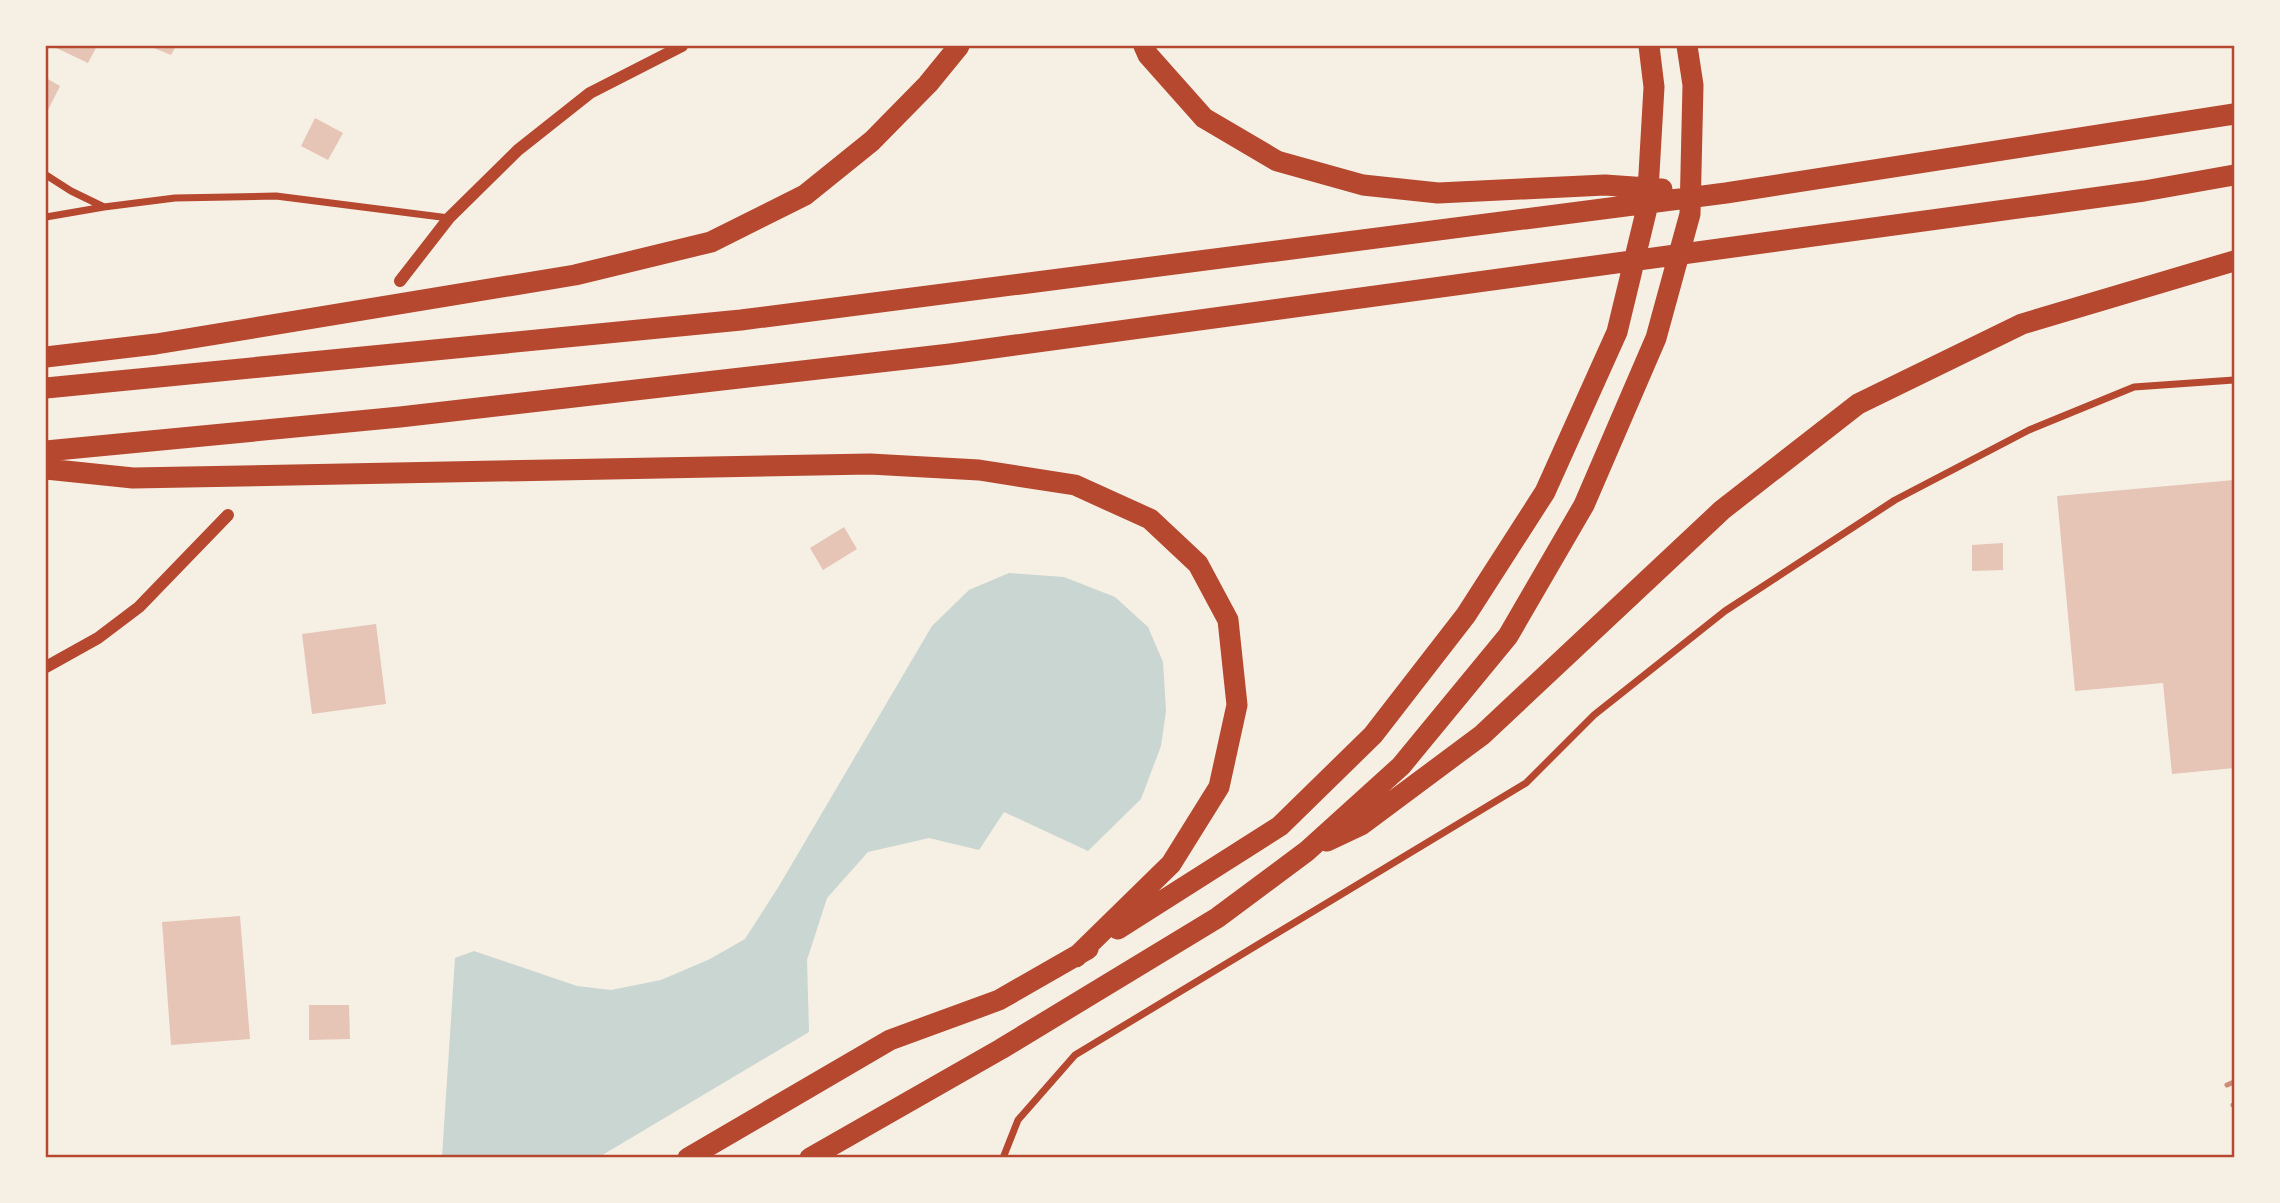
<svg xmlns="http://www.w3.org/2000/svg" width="2280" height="1203" font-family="'Nunito Sans',sans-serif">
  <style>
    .water { fill: #c9d6d2 }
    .building { fill: #e6c5b7 }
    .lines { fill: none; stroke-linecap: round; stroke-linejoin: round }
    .minor { stroke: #b5482f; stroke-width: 7 }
    .tertiary { stroke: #b5482f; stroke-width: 12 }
    .motorway { stroke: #b5482f; stroke-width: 21 }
    .rail { stroke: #cf8b77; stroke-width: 5 }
    .neatline { fill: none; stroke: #b5482f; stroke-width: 2.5 }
  </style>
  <rect width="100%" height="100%" fill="#f6efe4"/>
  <path class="water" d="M1009 573 1064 577 1115 597 1148 627 1163 662 1166 711 1161 746 1141 799 1088 851 1004 812 979 850 929 838 868 852 827 898 807 960 809 1032 599 1157H442L455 958 474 951 577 986 611 990 661 980 710 959 745 939 779 886 932 626 969 590Z"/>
  <path class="building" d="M52 46H97L88 63Z
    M149 46H176L171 55Z
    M46 78 60 86 46 114Z
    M315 118 343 133 328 160 301 146Z
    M2234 480V768L2172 774 2163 683 2075 691 2057 496Z
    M844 527 857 549 823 570 810 548Z
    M2003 543V570L1972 571V545Z
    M376 624 386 704 312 714 302 634Z
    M240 916 250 1039 171 1045 162 922Z
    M309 1005H349L350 1039 309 1040Z"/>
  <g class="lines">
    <path class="minor" d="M46 175 71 191 104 207 175 198 276 196 449 218
      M46 217 104 207
      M1003 1158 1018 1120 1075 1055 1526 783 1594 715 1725 611 1895 500 2029 430 2134 387 2234 380"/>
    <path class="tertiary" d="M400 281 449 218 518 150 590 93 682 46
      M46 667 98 638 139 607 228 515"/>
    <path class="motorway" d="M1144 46 1148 55 1204 118 1277 161 1363 185 1438 193 1605 185 1662 189
      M46 357 156 344 575 275 711 242 805 195 872 141 928 84 959 46
      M46 388 741 320 1726 193 2234 114
      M46 451 400 417 950 354 2144 191 2234 175
      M46 469 133 478 870 464 979 470 1075 485 1150 519 1198 564 1228 620 1237 705 1219 787 1171 864 1076 957
      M1327 841 1361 825 1482 735 1722 510 1858 404 2022 324 2234 261
      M1118 929 1280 826 1373 735 1466 615 1545 492 1617 332 1647 208 1654 87 1649 46
      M688 1158 890 1040 999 1000 1088 949
      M810 1158 1001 1049 1217 918 1307 851 1401 766 1508 636 1584 505 1656 338 1690 214 1693 85 1687 46"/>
    <path class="rail" d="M2227 1085 2234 1082
      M2233 1105H2234"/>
  </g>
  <rect width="2280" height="1203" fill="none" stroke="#f6efe4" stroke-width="94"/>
  <rect x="47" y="47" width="2186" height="1109" class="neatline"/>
</svg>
